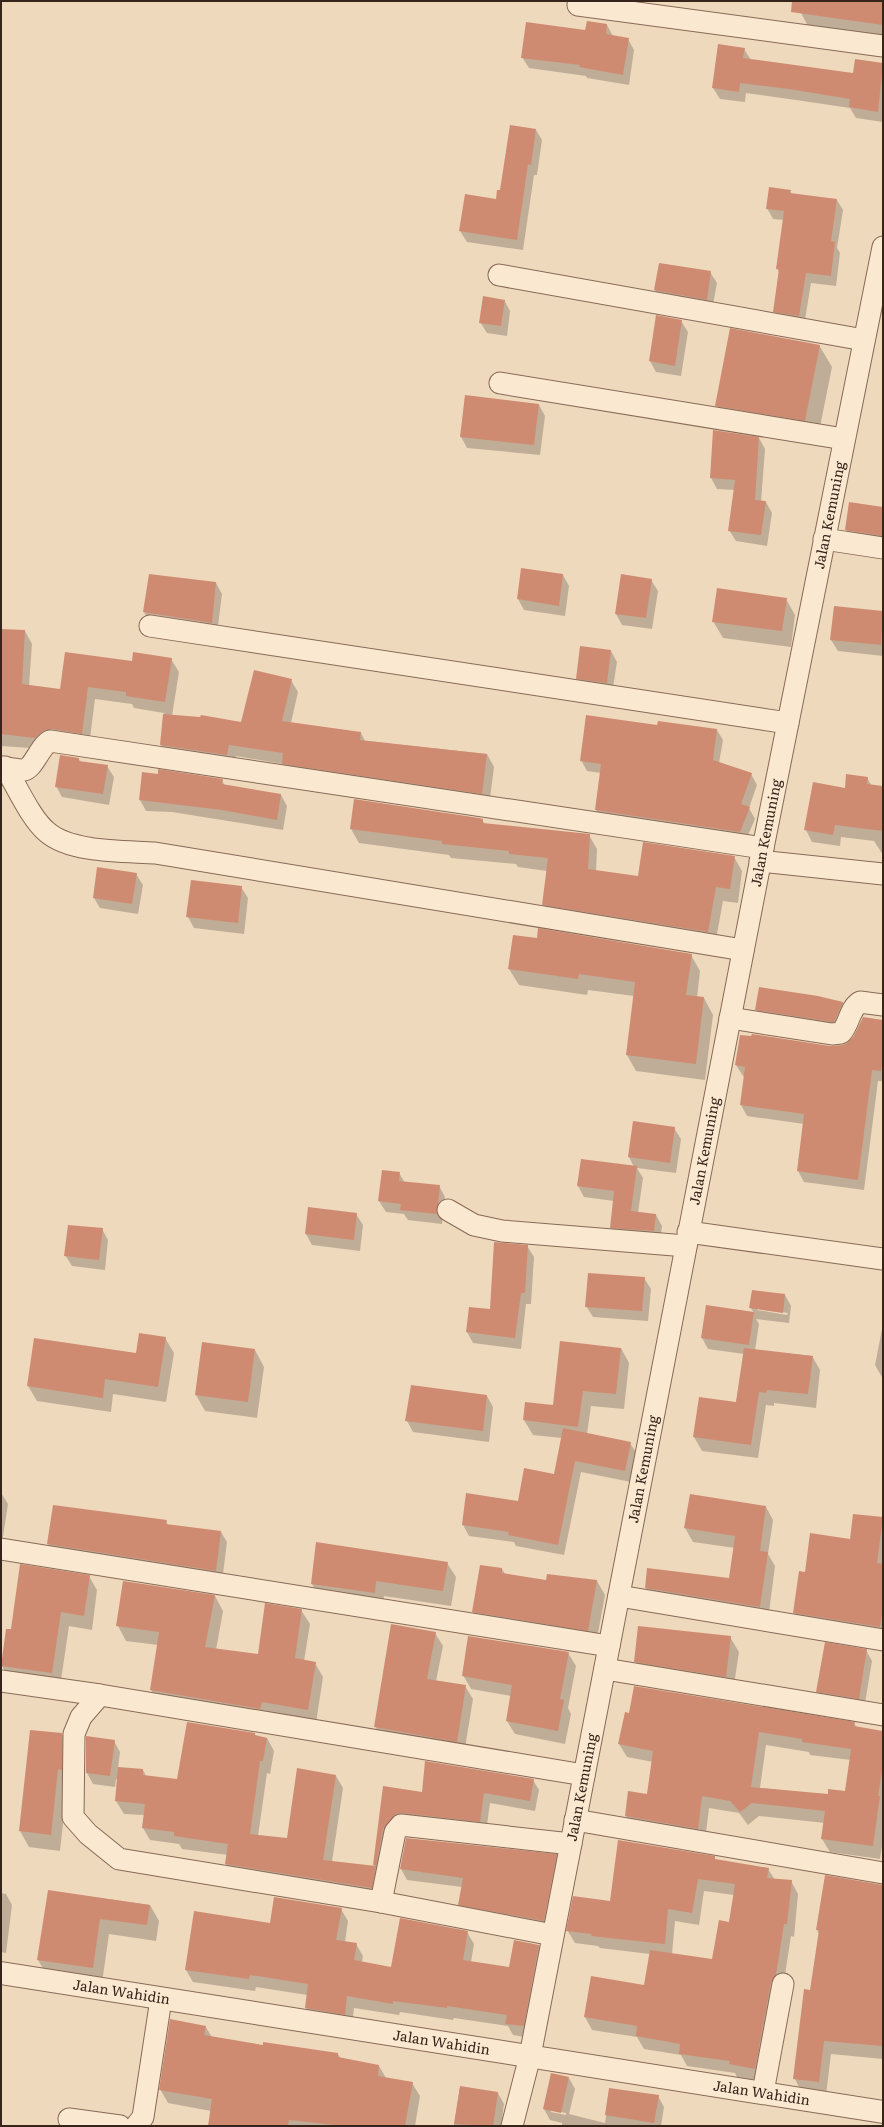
<svg xmlns="http://www.w3.org/2000/svg" width="884" height="2127" font-family="Literata,serif">
  <style>
    .shadow { fill: #0003; fill-rule: evenodd }
    .building { fill: #cf8b71; fill-rule: evenodd }
    .lines { fill: none; stroke-linecap: round; stroke-linejoin: round }
    .minor-casing { stroke: #886956; stroke-width: 23 }
    .tertiary-casing { stroke: #886956; stroke-width: 24 }
    .minor { stroke: #fae8d0; stroke-width: 21 }
    .tertiary { stroke: #fae8d0; stroke-width: 22 }
    .labels { text-anchor: middle; stroke-width: 3; stroke-linejoin: round; paint-order: stroke }
    .street-label { font-size: 14px; fill: #36241b; stroke: #f6e5cd }
  </style>
  <rect width="100%" height="100%" fill="#efd9bd"/>
  <path class="shadow" d="M802 1H883V37L808 26 801 13Z
    M607 25 613 36 628 39 634 50 629 85 587 78 586 76 529 68 522 57 586 31Z
    M744 49 751 60 854 74 856 60 883 64V122L856 118 850 108 796 100 746 93 745 102 720 99 713 88Z
    M536 130 542 140 537 175H534L523 250 467 242 460 231 496 200Z
    M790 191 792 194 837 200 843 210 837 248 840 253 836 286 811 283 804 326 780 322 774 311 779 272 777 269 784 220 773 219 767 208Z
    M660 265 710 272 717 283 712 310 662 301 655 290Z
    M504 300 510 311 507 336 487 333 480 322Z
    M681 321 688 332 681 376 656 372 650 361Z
    M819 345 832 367 817 442 729 427 716 406Z
    M465 396 539 405 545 416 540 455 467 448 461 437Z
    M759 438 765 449 761 502H766L772 513 767 546 736 541 729 530 735 490 717 489 711 478Z
    M883 508V545L853 541 846 530Z
    M522 569 563 575 569 586 565 616 524 610 518 599Z
    M651 580 658 591 652 629 622 625 616 614Z
    M216 583 222 594 217 634 150 623 144 612Z
    M786 599 795 615 791 647 723 638 713 621Z
    M835 607 883 612V656L838 651 831 640Z
    M1 630 25 631 32 644 29 686 61 690 132 662 171 659 179 672 172 716 242 723 291 680 298 692 291 723 361 733 365 741 487 754 494 767 489 806 290 776 283 764 236 756 234 767 169 757 161 745 164 713 134 708 132 704 95 699 89 746 31 750 30 748 1 746Z
    M611 651 617 662 612 694 583 689 577 678Z
    M658 726 717 730 723 740 719 763 751 774 757 785 749 808 755 819 745 842 602 821 596 810 601 773 587 771 581 760Z
    M78 758 81 762 107 766 114 777 109 805 62 797 56 786Z
    M867 778 872 786 883 787V855L874 841 841 837 840 846 812 842 806 830 846 789Z
    M222 780 225 786 281 795 287 806 283 830 172 812 146 811 140 800Z
    M482 820 485 824 589 835 597 849 596 871 639 877 734 857 742 871 738 903 723 901 715 945 551 918 543 904 547 871 518 867 516 864 451 858 449 855 359 843 351 829Z
    M136 874 143 885 138 914 100 908 94 898Z
    M241 887 248 898 244 934 194 928 188 917Z
    M691 955 700 971 697 998H704L713 1015 705 1080 636 1071 627 1055 634 996 588 990 587 995 519 985 509 969Z
    M760 988 843 1003 848 1013 840 1031 762 1019 756 1010Z
    M863 1018 883 1021V1081H878L864 1190 804 1182 798 1171 804 1124 747 1116 741 1105 745 1077 743 1076 736 1065 843 1046 851 1041Z
    M674 1128 681 1139 676 1173 637 1168 643 1178 638 1213 656 1215 662 1226 660 1242 617 1238 611 1228 614 1201 584 1197 578 1186 634 1167 629 1157Z
    M399 1173 405 1183 439 1186 445 1197 442 1224 408 1220 404 1214 386 1212 379 1201Z
    M356 1214 363 1225 360 1251 312 1245 306 1234Z
    M102 1229 108 1240 105 1270 72 1266 65 1255Z
    M527 1246 534 1257 531 1304H526L521 1349 473 1343 467 1332 491 1311Z
    M644 1278 651 1289 648 1321 593 1317 586 1306Z
    M785 1295 791 1306 789 1323 756 1319 759 1324 755 1350 812 1356 820 1370 816 1408 774 1403V1406L766 1405 758 1458 702 1451 694 1437 736 1403 744 1354 708 1349 702 1338 754 1313 751 1308ZM757 1308 788 1313 787 1315 757 1310Z
    M883 1324V1379L875 1365Z
    M165 1338 174 1353 166 1402 113 1394 111 1412 37 1401 28 1386 35 1339 137 1354Z
    M621 1348 629 1363 624 1409 591 1406 587 1434 630 1443 637 1454 631 1482 581 1472 564 1555 516 1546 514 1542 469 1536 463 1525 519 1502 555 1475 562 1438 533 1435 524 1420 554 1407Z
    M255 1350 264 1367 257 1418 205 1411 196 1395Z
    M487 1396 493 1407 489 1442 413 1432 407 1421Z
    M1 1493 8 1504 1 1550Z
    M766 1507 773 1520 768 1554 775 1566 768 1620 654 1601 646 1588 730 1579 735 1548 693 1542 685 1528Z
    M883 1518V1639L801 1626 794 1613 806 1573Z
    M166 1521 168 1525 221 1532 227 1542 222 1582 55 1555 48 1544Z
    M447 1563 456 1577 451 1606 384 1596 383 1607 320 1598 312 1584Z
    M502 1569 505 1574 547 1581H597L605 1595 596 1644 481 1626 473 1612Z
    M89 1576 97 1590 92 1630 69 1626 60 1687 10 1680 2 1666 11 1630Z
    M123 1582 215 1596 223 1611 216 1650 259 1655 301 1610 310 1624 304 1661 315 1663 323 1677 316 1723 160 1705 151 1690 158 1645 126 1641 118 1626Z
    M435 1633 443 1646 436 1681 465 1686 473 1699 464 1754 382 1739 375 1726Z
    M730 1637 739 1652 733 1691 644 1676 635 1661Z
    M866 1650 872 1661 864 1709 824 1703 817 1692Z
    M568 1653 576 1666 568 1708 571 1714 565 1744 515 1734 507 1721 511 1696 471 1689 463 1675Z
    M854 1723 857 1728 883 1732V1840L880 1859 830 1852 822 1839 825 1823 759 1816 748 1825 739 1813 709 1808 705 1841 634 1829 626 1816 629 1792 647 1795 653 1762 627 1757 619 1744ZM766 1745 809 1752 810 1755 851 1760 846 1792 828 1795 760 1788Z
    M31 1731 62 1734 71 1750 60 1851 29 1847 20 1831Z
    M255 1734 256 1737 267 1738 274 1751 270 1774 267 1773 258 1836 287 1839 336 1776 343 1788 332 1862 375 1867 384 1788 423 1793 533 1780 539 1790 535 1811 490 1803 486 1832 409 1823 379 1901 234 1877 226 1864 228 1855 182 1849 179 1844 150 1840 143 1828 144 1815 124 1814 116 1801 118 1780 116 1779 115 1787 93 1784 87 1773 114 1741 120 1752 118 1768 143 1770 146 1776 177 1780Z
    M556 1855 562 1866 550 1932 466 1915 459 1904 462 1887 407 1880 401 1869Z
    M714 1857 716 1861 768 1869 775 1880 791 1881 798 1894 794 1937 791 1936 783 1988 762 2081 737 2077 735 2073 687 2066 681 2055 644 2049 637 2037 592 2030 585 2017 645 1986 650 1954 600 1948 598 1946 575 1943 567 1930 611 1902ZM704 1891 734 1895 729 1923 713 1960 672 1954 675 1921 699 1925Z
    M883 1885V2059L831 2054 826 2095 802 2093 795 2079 811 1991 819 1934 817 1930Z
    M49 1891 150 1905 159 1921 156 1941 109 1934 102 1983 47 1975 38 1960Z
    M1 1893 6 1894 12 1905 6 1953 1 1952Z
    M341 1909 348 1921 345 1942 356 1944 363 1956 362 1962 392 1968 467 1932 474 1944 471 1962 510 1968 539 1945 546 1958 530 2038 513 2035 508 2026 454 2018 453 2020 400 2012 399 2015 354 2008 352 2026 313 2020 306 2008 307 1995 256 1987 255 1991 193 1982 186 1970 270 1924Z
    M205 2026 212 2037 264 2046 338 2054 341 2059 379 2066 386 2078 412 2083 420 2096 415 2126H209L211 2111 168 2103 160 2089Z
    M569 2078 575 2089 569 2114 605 2123 610 2089 658 2096 664 2107 661 2126H562V2123L550 2120 544 2109ZM551 2110 566 2113V2115L551 2112Z
    M460 2087 498 2093 504 2104 501 2126H454Z"/>
  <path class="building" d="M792 1H883V25L791 12Z
    M587 21 607 24 606 34 629 38 623 75 579 67 580 65 521 58 526 22 585 30Z
    M718 44 745 48 743 58 853 73 855 59 883 63 878 112 849 107 850 99 789 89 740 83 739 92 712 88Z
    M510 125 536 129 531 165 528 164 517 240 459 231 465 194 496 199 497 190H500Z
    M769 187 791 190 790 193 837 199 831 241 835 242 831 276 806 273 799 316 773 312 779 269H776L784 211 766 209Z
    M659 263 711 271 707 300 654 290Z
    M483 296 505 300 501 326 479 323Z
    M656 315 682 320 675 366 649 361Z
    M730 328 820 345 805 421 715 406Z
    M465 395 539 404 534 445 460 437Z
    M713 430 759 437 755 500 766 501 761 535 728 531 735 480 710 478Z
    M849 502 883 507V536L845 530Z
    M521 568 563 574 559 606 517 599Z
    M149 574 216 582 212 623 143 612Z
    M621 574 652 579 646 618 615 614Z
    M717 588 787 598 782 631 712 622Z
    M834 606 883 611 881 645 830 640Z
    M1 629 25 630 22 684 60 689 65 652 132 661 133 652 172 658 165 702 126 696V692L88 687 82 734 52 729 43 731 35 738 1 734Z
    M580 646 611 650 607 683 576 679Z
    M254 670 292 679 282 721 361 732 360 740 487 754 482 794 282 764 283 753 229 745 227 755 160 745 163 714 200 717 201 715 241 722Z
    M586 715 657 725 658 721 717 729 713 760 752 773 741 804 750 807 740 832 595 810 601 764 580 761Z
    M60 755 79 758V761L108 765 103 794 55 787Z
    M158 769 223 779 222 784 281 794 277 820 222 810 139 800 142 772 158 774Z
    M846 774 868 777 867 784 883 786V831L835 825 833 835 804 830 813 782 845 788Z
    M354 799 479 818 483 819V823L590 834 588 869 638 876 643 842 735 856 730 889 716 887 708 932 542 905 548 858 509 854V851L442 844V841L350 829Z
    M97 867 137 873 132 904 93 898Z
    M191 880 242 886 238 923 186 917Z
    M538 928 692 954 686 995 704 997 696 1064 626 1055 635 982 579 974 578 979 508 969 513 935 537 938Z
    M759 987 818 996 843 1002 834 1022H832L755 1010Z
    M863 1017 883 1020V1060L881 1071 872 1070 858 1180 797 1171 804 1114 740 1105 745 1067 735 1065 740 1035 751 1036 752 1034 830 1046 842 1045 847 1043 854 1036Z
    M633 1121 675 1127 670 1163 628 1157Z
    M581 1159 637 1166 631 1211 656 1214 654 1231 610 1228 614 1191 577 1186Z
    M382 1170 400 1172 399 1181 440 1185 437 1214 400 1210 401 1204 378 1201Z
    M308 1207 357 1213 354 1240 305 1234Z
    M68 1225 103 1228 99 1260 64 1256Z
    M494 1242 528 1245 525 1293H521L515 1338 466 1332 469 1307 490 1309Z
    M588 1273 645 1277 642 1311 585 1307Z
    M752 1290 785 1294 783 1313 749 1308Z
    M706 1305 754 1312 749 1345 701 1338Z
    M139 1333 166 1337 158 1387 105 1379 103 1398 27 1386 34 1338 136 1353Z
    M560 1341 621 1348 616 1394 583 1391 578 1427 523 1420 525 1402 553 1405Z
    M202 1342 255 1349 248 1402 195 1395Z
    M744 1348 813 1356 808 1394 767 1390 766 1393 759 1392 751 1445 693 1437 699 1397 736 1402Z
    M411 1385 487 1395 483 1431 405 1421Z
    M563 1428 631 1442 625 1471 575 1461 558 1545 508 1535 509 1532 462 1525 466 1493 518 1501 524 1468 554 1474Z
    M690 1494 766 1506 760 1551 768 1552 760 1607 645 1588 647 1568 729 1578 735 1536 684 1528Z
    M53 1505 167 1520 166 1524 221 1531 216 1571 47 1544Z
    M853 1514 883 1517 877 1563 883 1564V1608L880 1627 793 1613 799 1571 805 1572 810 1533 850 1539Z
    M316 1542 448 1562 443 1591 376 1581 375 1593 311 1584Z
    M20 1564 90 1575 84 1616 61 1612 52 1673 1 1666 6 1629H11Z
    M480 1565 502 1568V1573L546 1580 547 1574 597 1580 588 1631 472 1612Z
    M123 1581 215 1595 205 1647 258 1654 265 1603 302 1609 295 1658 316 1662 308 1710 262 1702 260 1709 150 1690 159 1632 116 1626Z
    M391 1624 436 1632 427 1679 466 1685 457 1742 374 1727Z
    M638 1626 731 1636 726 1677 634 1662Z
    M468 1636 569 1652 560 1699 564 1700 558 1731 506 1721 512 1685 462 1676Z
    M825 1642 867 1649 859 1699 816 1692Z
    M634 1686 855 1722 854 1726 883 1731V1764L878 1796H880L873 1846 821 1839 825 1811 752 1803 740 1812 730 1801 702 1796 698 1829 625 1816 628 1791 647 1794 653 1751 618 1744 625 1712 629 1713ZM759 1732 802 1739V1742L851 1749 845 1791 828 1789V1794L751 1787Z
    M187 1722 255 1733V1735L267 1738 263 1761H260L250 1834 287 1838 297 1768 336 1775 323 1860 376 1866 372 1888 225 1864 228 1844 174 1836V1832L142 1828 145 1804 115 1801 118 1767 143 1769V1775L177 1779Z
    M30 1730 62 1733V1770L58 1769 51 1835 19 1831Z
    M86 1736 115 1740 110 1776 86 1773Z
    M425 1761 534 1779 530 1801 484 1793 480 1822 402 1813 396 1814 383 1829 376 1866 373 1865 383 1786 422 1792Z
    M406 1838 557 1854 544 1921 458 1905 463 1878 400 1869Z
    M618 1840 715 1856V1859L769 1868 767 1878 792 1880 787 1924H784L776 1975 771 1982 755 2069 729 2064 730 2061 679 2054 680 2044 636 2036 637 2026 584 2017 591 1976 644 1985 650 1950 712 1959 719 1920 729 1922 735 1884 698 1879 692 1913 668 1909 665 1944 591 1936 592 1934 566 1931 573 1896 610 1901Z
    M825 1875 883 1885V2046L824 2041 819 2082 793 2079 804 1989 810 1990 819 1930H816Z
    M48 1890 150 1905 147 1925 100 1919 93 1968 37 1960Z
    M274 1897 342 1908 336 1940 357 1943 354 1960 391 1967 400 1918 468 1931 463 1960 509 1967 514 1940 539 1945 524 2026 505 2024 507 2015 447 2006V2008L393 2001V2004L347 1996 345 2015 305 2008 308 1984 250 1975 249 1979 185 1970 194 1911 270 1923Z
    M170 2019 206 2026 204 2035 263 2045V2042L338 2053V2057L379 2065 378 2076 413 2082 405 2126H344L289 2120 288 2126H208L212 2099 159 2090Z
    M551 2073 569 2077 561 2113 543 2109Z
    M460 2086 498 2092 493 2126 454 2124Z
    M609 2088 659 2095 654 2123 605 2115Z"/>
  <g class="lines">
    <g class="minor-casing">
      <g id="minor">
        <path d="M579 1 578 5 883 46"/>
        <path d="M499 275 864 340"/>
        <path d="M500 383 844 439"/>
        <path d="M824 539 883 548"/>
        <path d="M150 626 788 723"/>
        <path d="M1 767C8 768 17 770 24 770 33 769 40 746 50 741L763 848"/>
        <path d="M5 767C16 785 31 819 47 832 71 853 125 851 155 853L743 950"/>
        <path d="M760 861 883 874"/>
        <path d="M730 1018 832 1034 841 1033C850 1023 849 1009 860 1002L883 1005"/>
        <path d="M448 1210 474 1225 502 1231 686 1246"/>
        <path d="M688 1232 883 1259"/>
        <path d="M1 1549 609 1646"/>
        <path d="M619 1596 883 1640"/>
        <path d="M605 1669 883 1715"/>
        <path d="M1 1681 100 1695 584 1775"/>
        <path d="M100 1695 81 1717 74 1734 73 1817 88 1834 119 1859 381 1902 553 1935"/>
        <path d="M575 1820 883 1873"/>
        <path d="M381 1902 395 1832 401 1825 571 1844"/>
        <path d="M763 2092 783 1984"/>
        <path d="M69 2119 120 2126"/>
        <path d="M136 2126 143 2117 161 1999"/>
        <path id="s1" d="M512 2126 530 2056 763 848 883 247"/>
      </g>
    </g>
    <g class="tertiary-casing">
      <g id="tertiary">
        <path id="s2" d="M1 1973 883 2112"/>
      </g>
    </g>
    <use href="#minor" class="minor"/>
    <use href="#tertiary" class="tertiary"/>
  </g>
  <g class="labels">
    <g class="street-label">
      <text dy="5" stroke="none"><textPath href="#s1" startOffset="1642">Jalan Kemuning</textPath></text>
      <text dy="5" stroke="none"><textPath href="#s1" startOffset="1318">Jalan Kemuning</textPath></text>
      <text dy="5" stroke="none"><textPath href="#s1" startOffset="994">Jalan Kemuning</textPath></text>
      <text dy="5" stroke="none"><textPath href="#s1" startOffset="670">Jalan Kemuning</textPath></text>
      <text dy="5" stroke="none"><textPath href="#s1" startOffset="346">Jalan Kemuning</textPath></text>
      <text dy="5" stroke="none"><textPath href="#s2" startOffset="122">Jalan Wahidin</textPath></text>
      <text dy="5" stroke="none"><textPath href="#s2" startOffset="446">Jalan Wahidin</textPath></text>
      <text dy="5" stroke="none"><textPath href="#s2" startOffset="770">Jalan Wahidin</textPath></text>
    </g>
  </g>
  <rect width="884" height="2127" fill="none" stroke="#36241b" stroke-width="4"/>
</svg>
